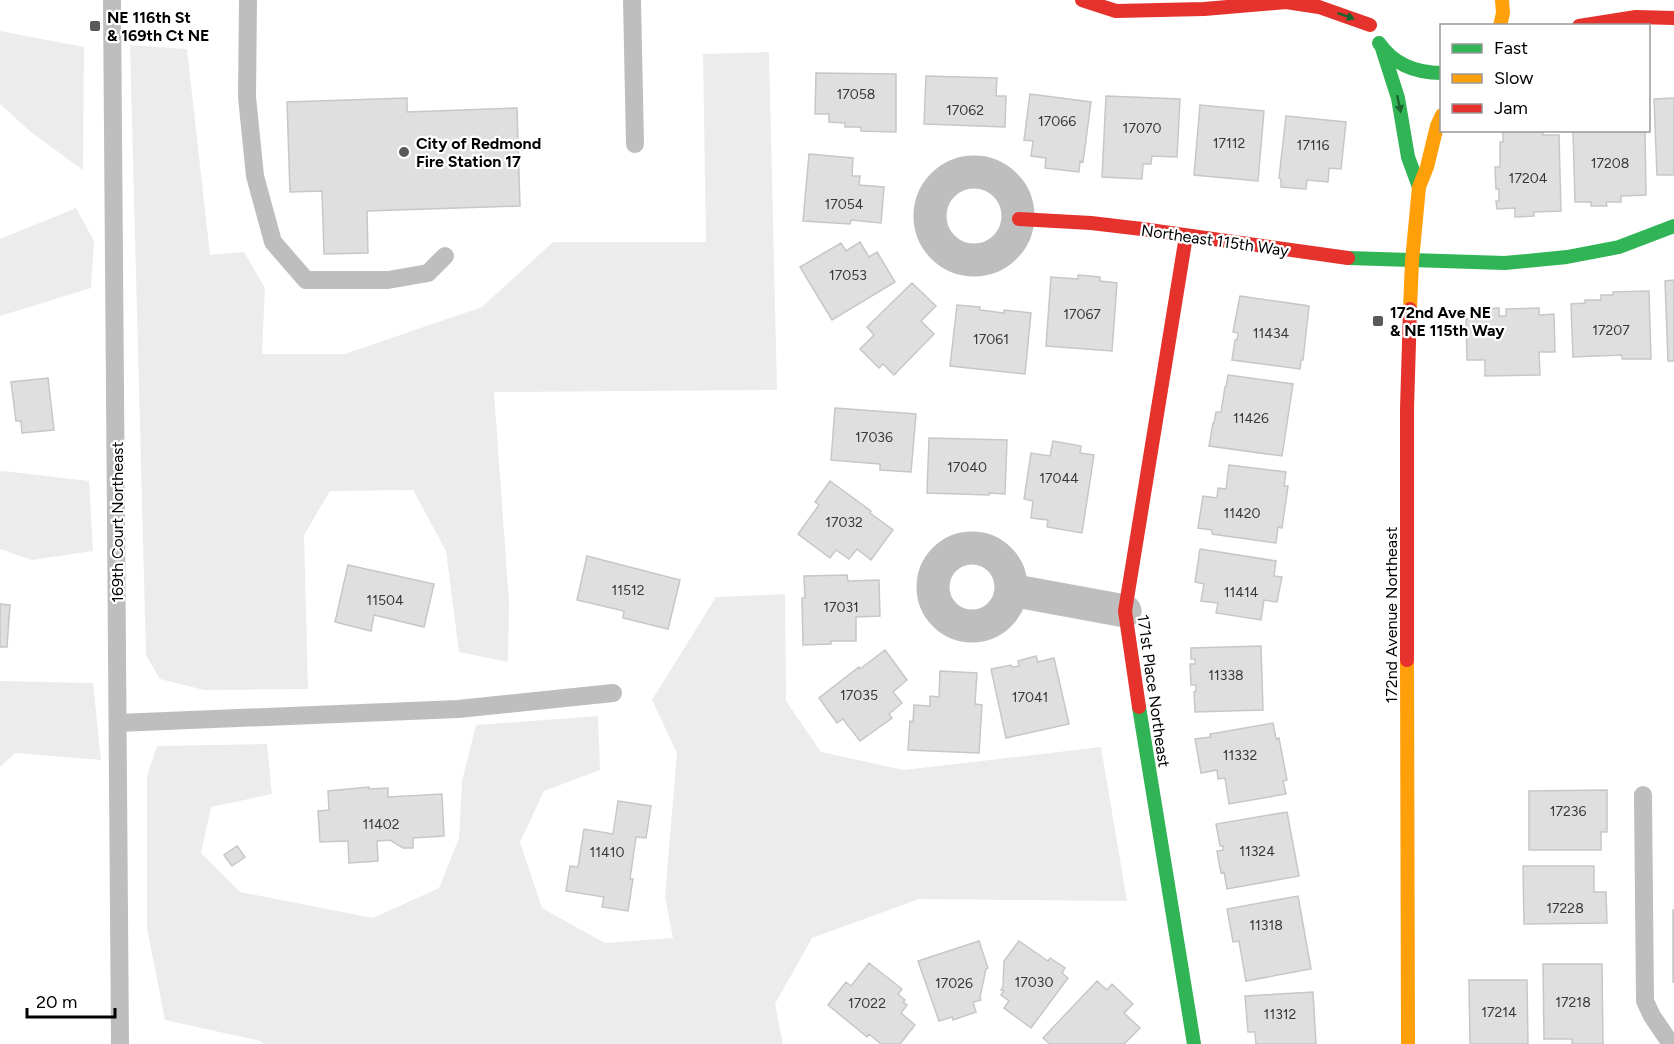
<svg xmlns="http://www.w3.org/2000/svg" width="1674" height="1044" font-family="Figtree,sans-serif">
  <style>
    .green { fill: #ececec }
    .building { fill: #dfdfdf; stroke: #c7c7c7; stroke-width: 1.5 }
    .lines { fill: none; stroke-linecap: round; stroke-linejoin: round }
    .lane { stroke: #bebebe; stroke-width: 18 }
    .street { stroke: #bebebe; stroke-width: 33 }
    .fast { stroke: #30b455; stroke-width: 14 }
    .slow { stroke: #ff9f0a; stroke-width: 14 }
    .jam { stroke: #e5322d; stroke-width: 14 }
    .oneway { fill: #1a632f }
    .poi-dot { fill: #595959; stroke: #fff; stroke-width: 2 }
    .labels { text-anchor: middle; stroke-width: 4.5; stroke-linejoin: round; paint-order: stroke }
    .number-label { font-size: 14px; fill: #383838 }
    .poi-label { font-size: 16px; font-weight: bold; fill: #000; stroke: #fff; text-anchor: start }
    .street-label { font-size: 16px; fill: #000; stroke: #fff }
  </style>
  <rect width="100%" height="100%" fill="#fff"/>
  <path class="green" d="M0 31 84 47 83 170 32 133 0 104Z
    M130 45 187 49 210 255 244 252 265 288 262 354H345L482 307 553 242H706L703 54 769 52 777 390 494 392 509 602 508 662 459 652 446 551 413 490 330 491 304 535 308 689 204 690 160 679 146 655Z
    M76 208 94 241 91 288 0 316V239Z
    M4 471 89 481 93 551 32 560 0 549V472Z
    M785 594 786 701 821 752 904 770 1101 747 1127 901 919 899 812 938 775 1004 783 1044H264L260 1041 165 1020 147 928V776L157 746 267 744 272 794 211 807 201 853 240 892 373 918 439 888 459 838 462 781 476 725 598 716 600 770 544 791 520 842 542 908 605 943 673 938 665 897 677 753 652 700 716 597Z
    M0 681 93 683 101 760 15 753 0 767Z"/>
  <path class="building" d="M816 73 896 74V132L861 131V127H845V123L829 122V114H815Z
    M926 76 997 78 996 96H1006L1005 127 924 124Z
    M1030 94 1091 102 1083 162 1080 161 1079 172 1045 168 1046 158 1031 156 1033 141 1024 140Z
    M1106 96 1180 99 1177 157 1152 156 1151 164H1143L1142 179 1102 177Z
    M407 98V112L517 108 520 206 367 211 368 253 324 254 322 191 290 192 287 102Z
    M1674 98V175H1657L1654 99Z
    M1200 105 1264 111 1258 181 1194 175Z
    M1286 116 1346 122 1341 169 1329 168 1328 182 1307 180 1306 189 1281 187V179L1279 178Z
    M1543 130V135H1559L1561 211 1534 212V216L1515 217V208L1497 209 1496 201H1499V189H1496L1495 167H1500V142H1503V131Z
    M1573 130H1645L1646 195 1621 196V202H1606L1607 206H1591V202H1575Z
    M809 154 853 158 852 176H860L859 185 884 187 881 223 851 220 850 224 803 221Z
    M860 242 869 257 877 252 895 282 832 320 800 267 841 243 846 251Z
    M1078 275 1100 277V281L1117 283 1112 351 1046 346 1051 277 1078 279Z
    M1674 280V361H1668L1665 281Z
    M912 283 936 306 921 321 934 334 894 375 883 364 879 368 860 349 874 335 867 327Z
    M1649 291 1651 359H1622V355L1573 357 1571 304 1585 303V300H1601V295H1613V292Z
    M1240 296 1309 306 1303 360H1301L1300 369 1232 360 1235 340H1237L1238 333 1233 332Z
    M957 305 980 307V310L1004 313V310L1031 313 1025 374 950 366Z
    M1499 308V316H1506V309L1539 308V315L1554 314 1555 352H1539L1540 375 1485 376V360H1467L1466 319 1478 318V309Z
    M1228 375 1293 384 1282 456 1209 446 1213 423H1214L1216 412H1221L1225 387H1226Z
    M48 378 54 430 22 433 21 421H16L11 382Z
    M835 408 916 414 911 472 880 470V464L831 460Z
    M929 438 1007 440 1005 494 989 493V495L927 493Z
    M1053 441 1081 446 1080 453 1094 455 1082 533 1047 527 1048 520 1031 518 1033 501 1024 499 1031 453 1050 456Z
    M1229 465 1286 472 1284 486H1288L1282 528 1278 527 1276 543 1212 534V530L1198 528 1203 496 1217 498 1218 488 1226 489Z
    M830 481 871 511 870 513 893 530 871 560 857 549 849 559 836 550 830 558 798 534 819 505 815 502Z
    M1200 549 1276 561 1274 576 1282 577 1277 602 1264 600 1261 620 1216 613 1218 603 1201 601 1204 584 1195 582Z
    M587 556 680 580 668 629 623 618 624 611 577 600Z
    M348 565 434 584 424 627 374 615 371 631 335 622Z
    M847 575 848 581 879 580 880 616 856 617V641H831V644L803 645 802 598H805L804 576Z
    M0 604 10 605 7 647H0Z
    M1261 646 1263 710 1195 712 1194 692 1196 691V685H1191L1190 664H1195V659H1191V648Z
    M885 650 907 680 893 692 902 703 889 714 892 718 860 741 843 719 837 723 819 698 859 667 860 669Z
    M1036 656 1038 662 1054 658 1069 724 1006 738 991 669 1011 665 1012 667 1019 666 1018 661Z
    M940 671 977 673 975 704 982 705 979 753 908 750 910 721 913 722 914 705 930 706V696L939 697Z
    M1273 723 1276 739 1279 738 1287 780 1283 781 1286 794 1229 804 1225 778 1218 779 1217 770 1201 773 1195 739 1211 737 1210 734Z
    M369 787V789L388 788V797L442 794 444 836 413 838V848H403L390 840 377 841 378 861 349 863 348 841 320 842 318 811 329 810 328 791Z
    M1607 790V832H1601V850H1529V791Z
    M618 801 651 806 646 838 636 837 630 879H633L628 911 602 907 604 897 566 891 570 866 578 867 584 829 613 834Z
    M1287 812 1299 876 1227 889 1224 872 1221 873 1217 851 1223 850V846H1220L1216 824Z
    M237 846 245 857 232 866 224 855Z
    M1523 866H1594V892H1606L1607 923 1524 924Z
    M1298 896 1311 969 1246 981 1239 941 1233 942 1227 909Z
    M1673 910H1674V982H1673Z
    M979 941 988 968 986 969 980 997 981 1000 973 1002 976 1012 953 1020 952 1017 939 1021 918 961Z
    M1019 941 1048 961 1050 958 1065 968 1062 973 1068 978 1031 1028 1004 1008 1009 1001 1001 995 1004 991 1001 990 1003 987 1004 961Z
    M869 963 902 989 898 994 905 1000 903 1002 907 1005 901 1013 915 1025 900 1044H881L869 1034 867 1037 828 1005 846 982 851 986Z
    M1543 964H1602L1603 1044H1572V1039H1544Z
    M1469 980H1527L1528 1044H1470Z
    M1097 981 1107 990 1112 984 1133 1004 1124 1013 1140 1028 1124 1044H1050L1043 1038Z
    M1313 992 1316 1044H1256L1255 1032H1248L1245 996Z"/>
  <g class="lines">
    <path class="lane" d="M112 0 120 1044
      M248 0 247 97 255 176 273 242 306 280H388L428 273 445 256
      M632 0 635 144
      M118 723 458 709 613 693
      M1643 795 1645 1001 1652 1016 1671 1044"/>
    <path class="street" d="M930 216a44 44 0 1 1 88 0a44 44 0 1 1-88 0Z
      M933 587a39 39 0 1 1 78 0a39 39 0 1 1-78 0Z
      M1011 590 1125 611"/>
    <path class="fast" d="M1379 43C1394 65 1416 73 1442 73
      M1382 48 1398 98 1408 157 1419 187
      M1348 258 1505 263 1567 257 1619 247 1674 226
      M1139 707 1194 1044"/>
    <path class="slow" d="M1500 26 1503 13 1502 0
      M1410 309 1412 261 1419 187 1427 167 1437 126 1442 115
      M1407 660 1408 1044"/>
    <path class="jam" d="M1082 0 1116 11 1204 9 1286 2 1319 7 1370 25
      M1579 26 1636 17 1674 18
      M1019 219 1091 223 1142 229 1348 258
      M1407 660V409L1410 309
      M1139 707 1125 611 1186 236"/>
  </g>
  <defs><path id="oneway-solid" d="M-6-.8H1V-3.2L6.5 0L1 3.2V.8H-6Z" transform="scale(1.5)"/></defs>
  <g class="oneway">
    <use href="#oneway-solid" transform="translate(1346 16) rotate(19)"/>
    <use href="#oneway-solid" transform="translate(1399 104) rotate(78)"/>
  </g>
  <g class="poi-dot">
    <rect x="89" y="20" width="12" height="12" rx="3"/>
    <circle cx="404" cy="152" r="6"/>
    <rect x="1372" y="315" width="12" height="12" rx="3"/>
  </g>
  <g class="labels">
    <g class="number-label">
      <text x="856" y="99">17058</text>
      <text x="965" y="115">17062</text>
      <text x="1057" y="126">17066</text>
      <text x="1142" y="133">17070</text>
      <text x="1229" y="148">17112</text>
      <text x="1313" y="150">17116</text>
      <text x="1610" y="168">17208</text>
      <text x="1528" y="183">17204</text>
      <text x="844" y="209">17054</text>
      <text x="848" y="280">17053</text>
      <text x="1082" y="319">17067</text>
      <text x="1611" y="335">17207</text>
      <text x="1271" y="338">11434</text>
      <text x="991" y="344">17061</text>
      <text x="1251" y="423">11426</text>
      <text x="874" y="442">17036</text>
      <text x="967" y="472">17040</text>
      <text x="1059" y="483">17044</text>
      <text x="1242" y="518">11420</text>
      <text x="844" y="527">17032</text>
      <text x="628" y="595">11512</text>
      <text x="1241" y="597">11414</text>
      <text x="385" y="605">11504</text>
      <text x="841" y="612">17031</text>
      <text x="1226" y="680">11338</text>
      <text x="859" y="700">17035</text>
      <text x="1030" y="702">17041</text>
      <text x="1240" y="760">11332</text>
      <text x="1568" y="816">17236</text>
      <text x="381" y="829">11402</text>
      <text x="1257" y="856">11324</text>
      <text x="607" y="857">11410</text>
      <text x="1565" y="913">17228</text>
      <text x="1266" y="930">11318</text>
      <text x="1034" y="987">17030</text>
      <text x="954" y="988">17026</text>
      <text x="1573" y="1007">17218</text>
      <text x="867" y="1008">17022</text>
      <text x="1499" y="1017">17214</text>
      <text x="1280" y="1019">11312</text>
    </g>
    <g class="poi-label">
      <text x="107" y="23">NE 116th St<tspan x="107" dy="18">&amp; 169th Ct NE</tspan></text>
      <text x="416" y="149">City of Redmond<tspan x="416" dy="18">Fire Station 17</tspan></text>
      <text x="1390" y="318">172nd Ave NE<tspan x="1390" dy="18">&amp; NE 115th Way</tspan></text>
    </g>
    <g class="street-label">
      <text transform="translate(1215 240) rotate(8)" y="6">Northeast 115th Way</text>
      <text transform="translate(117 522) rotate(-90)" y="6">169th Court Northeast</text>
      <text transform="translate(1391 615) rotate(-90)" y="6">172nd Avenue Northeast</text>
      <text transform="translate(1154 691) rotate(82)" y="6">171st Place Northeast</text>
    </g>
  </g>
  <rect x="1440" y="24" width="210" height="108" fill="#ffffff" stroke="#999999" stroke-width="1.5"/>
  <rect x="1452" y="44" width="30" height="9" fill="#30b455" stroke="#999999" stroke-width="1.5"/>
  <text x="1494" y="54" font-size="18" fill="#000000">Fast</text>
  <rect x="1452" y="74" width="30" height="9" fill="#ff9f0a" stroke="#999999" stroke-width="1.5"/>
  <text x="1494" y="84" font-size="18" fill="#000000">Slow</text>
  <rect x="1452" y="104" width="30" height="9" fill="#e5322d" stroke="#999999" stroke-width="1.5"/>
  <text x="1494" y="114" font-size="18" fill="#000000">Jam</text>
  <path d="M27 1008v9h88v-9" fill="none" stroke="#000000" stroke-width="3"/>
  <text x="36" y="1008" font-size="18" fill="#000000" stroke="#ffffff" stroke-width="4.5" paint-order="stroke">20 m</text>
</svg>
